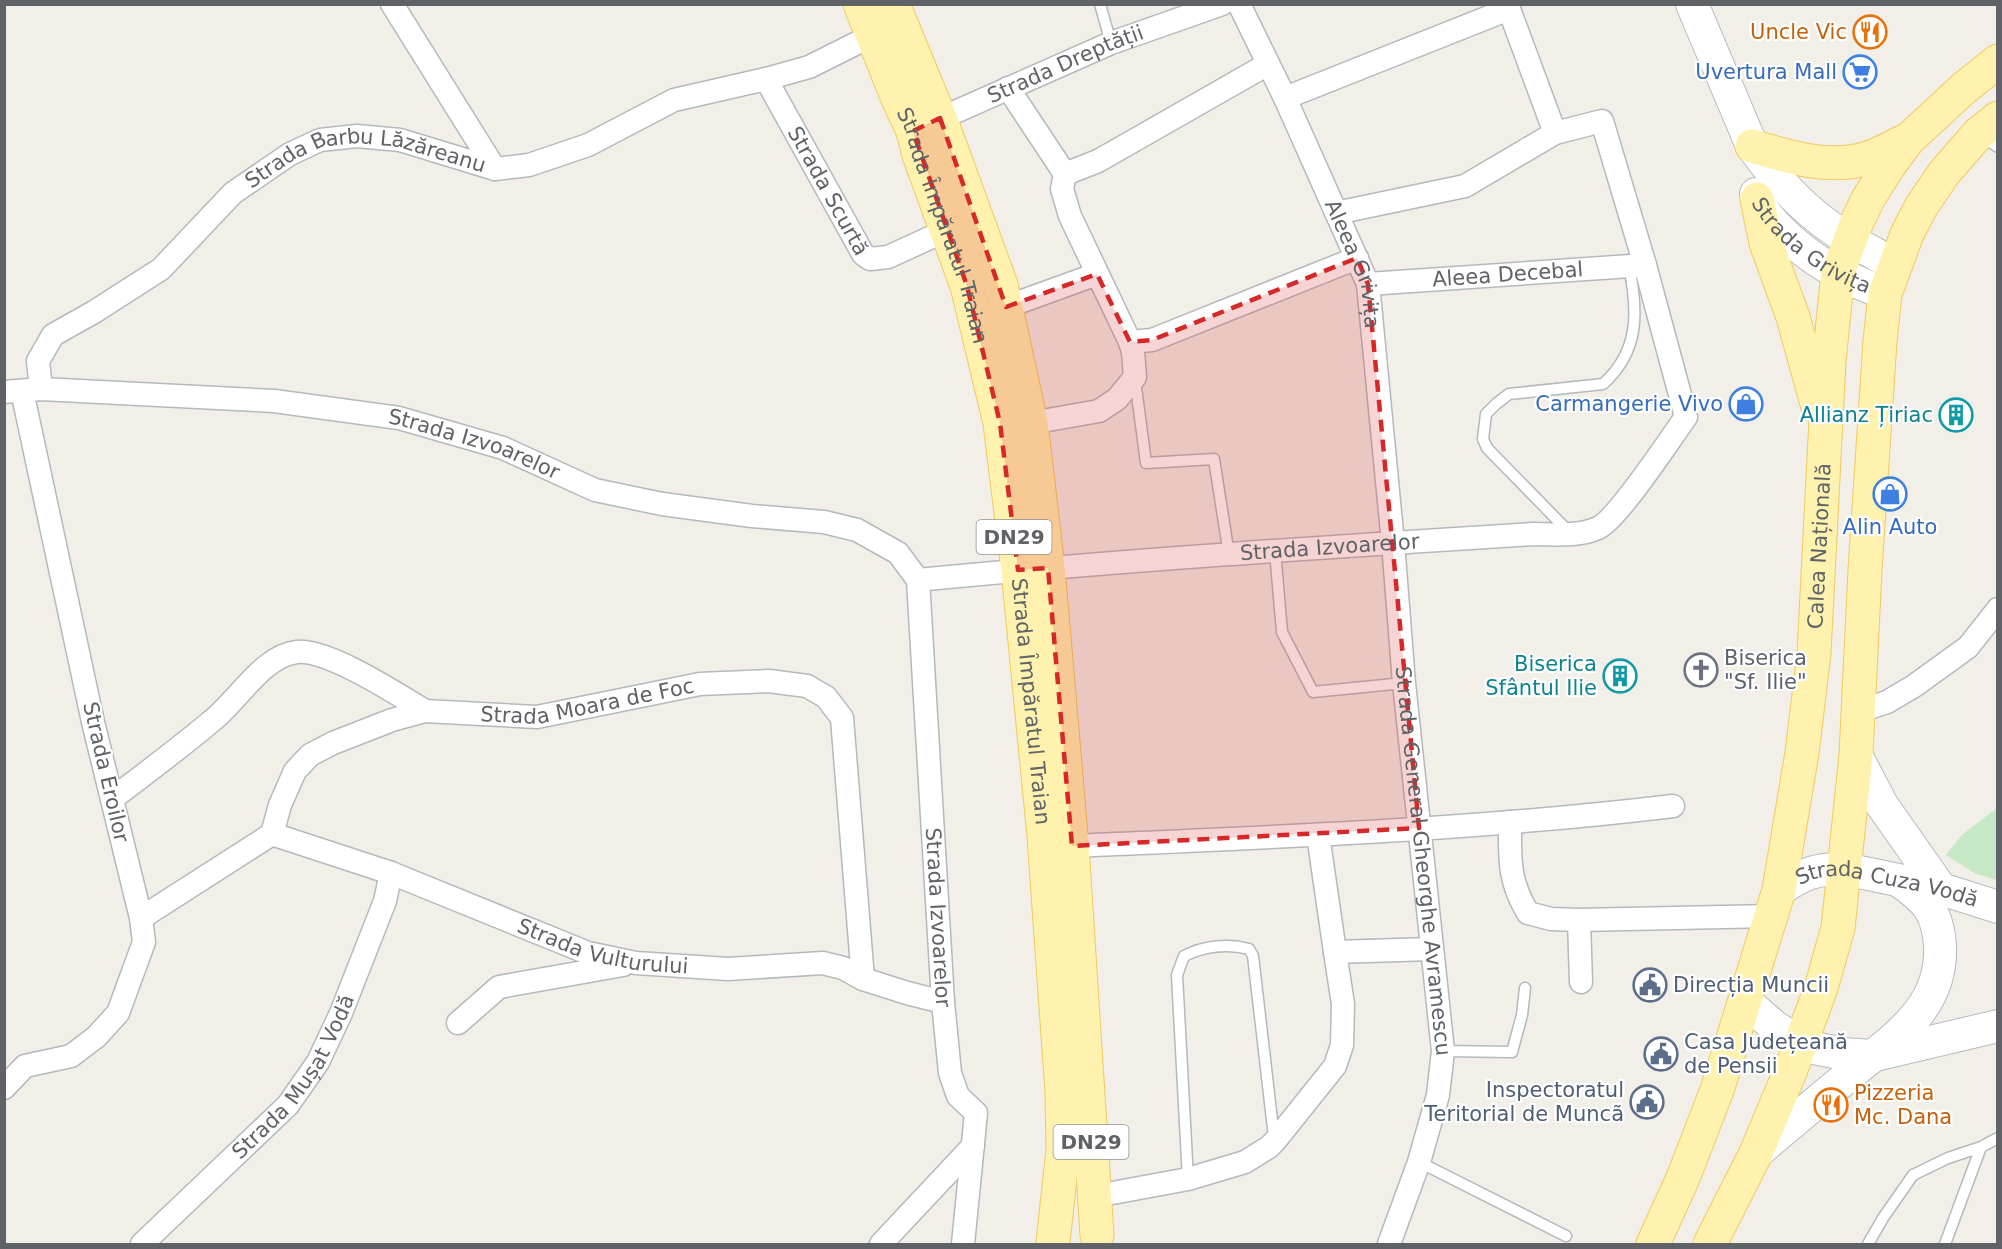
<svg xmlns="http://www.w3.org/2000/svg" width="2002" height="1249" font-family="'DejaVu Sans',sans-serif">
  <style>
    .green { fill: #c5e8c5 }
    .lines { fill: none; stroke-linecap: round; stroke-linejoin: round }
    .lane-casing { stroke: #b5b8bc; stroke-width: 13 }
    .street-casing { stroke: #b5b8bc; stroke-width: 25 }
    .secondary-casing { stroke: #b6babf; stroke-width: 34 }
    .primary-casing { stroke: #f2c960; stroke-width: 35 }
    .lane { stroke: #fff; stroke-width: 10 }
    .street { stroke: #fff; stroke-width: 22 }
    .secondary { stroke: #fff; stroke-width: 32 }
    .primary { stroke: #fff2af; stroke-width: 33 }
    .marked { fill: #d62828; fill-opacity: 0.2; stroke: #d62828; stroke-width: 4.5; stroke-dasharray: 12 8; stroke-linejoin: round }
    .labels { text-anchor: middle; stroke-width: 4.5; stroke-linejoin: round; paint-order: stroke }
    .shield { fill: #fff; stroke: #8f9295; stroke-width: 1.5 }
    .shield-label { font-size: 20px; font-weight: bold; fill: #5f6368 }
    .food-label { font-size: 21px; fill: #c56008; stroke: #fff; text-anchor: end }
    .street-label { font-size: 21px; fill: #5f6368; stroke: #fff }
    .shop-label { font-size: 21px; fill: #366cbe; stroke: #fff; text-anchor: end }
    .culture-label { font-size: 21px; fill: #0d838f; stroke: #fff; text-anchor: end }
    .worship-label { font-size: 21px; fill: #5b616d; stroke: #fff; text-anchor: start }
    .service-label { font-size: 21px; fill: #4e5e75; stroke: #fff; text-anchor: start }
  </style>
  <rect width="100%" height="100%" fill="#f1efe8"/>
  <path class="green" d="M1997 808V880L1976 874 1946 855 1963 834Z"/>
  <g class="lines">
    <g class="lane-casing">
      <path id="lane" d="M1100 4 1111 43
        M1981 136 1998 147
        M1135 380 1146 463 1214 459 1229 555
        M1569 532 1487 448 1483 439 1486 414 1496 404 1509 394 1603 384C1640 351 1638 311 1629 266
        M1275 551 1282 632 1313 692 1404 683
        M1443 1051 1512 1052 1522 1015 1525 988
        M1419 1162 1566 1236
        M1188 1179 1177 975 1184 956C1204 946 1228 943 1249 949L1253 956 1274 1137
        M1868 1244 1883 1218 1913 1175 1948 1158 1981 1147 1998 1138
        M1945 1244 1981 1147"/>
    </g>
    <g class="street-casing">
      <g id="street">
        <path d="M392 4 495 169"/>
        <path id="s1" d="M1239 4 1285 98 1368 284 1393 543 1404 683 1443 1051 1438 1095 1419 1162 1389 1244"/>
        <path d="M1509 9 1555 133"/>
        <path id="s2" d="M766 79 863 254 870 259 888 257 947 230"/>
        <path d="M1008 88 1065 174"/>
        <path d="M1285 98 1509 9 1507 4"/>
        <path id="s3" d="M928 124 1111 43 1222 4"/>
        <path id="s4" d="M1368 284 1645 265"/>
        <path d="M1006 307 1097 274"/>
        <path d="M1130 342 1070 216 1062 189 1065 174 1098 161 1268 64"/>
        <path id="s5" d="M41 389 38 361 53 335 94 312 161 269 233 193 290 154 320 140 357 136 400 140 495 169 529 165 588 145 674 100 766 79 809 67 873 35"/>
        <path id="s6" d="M4 392 41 389 274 401 399 418 503 448 595 490 662 504 752 516 824 522 857 530 898 553 918 580C1123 560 1328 547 1534 534 1554 534 1578 537 1598 528 1618 519 1670 439 1686 417L1645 265 1602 121 1555 133 1465 186 1336 213"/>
        <path d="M1031 423 1099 411 1117 399 1135 377 1133 352 1130 342 1152 340 1357 258"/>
        <path id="s7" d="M918 580 943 1002 950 1073 958 1096 976 1113 963 1244"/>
        <path d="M1859 707H1872L1887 702 1914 686 1968 647 1998 609"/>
        <path d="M112 799C146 773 181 747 213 720 238 700 264 655 297 652 328 649 397 694 425 711"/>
        <path d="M1510 822C1510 859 1508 880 1528 913L1551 919 1579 920 1772 916"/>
        <path id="s8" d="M272 834 391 873 588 953 636 963 728 969 823 963 843 968 863 979 907 993 943 1002"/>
        <path d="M1318 835 1335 952"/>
        <path d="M1072 846C1273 837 1474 830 1673 806"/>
        <path id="s9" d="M141 918 272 834 280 805 295 771 310 755 333 743 392 720 425 711 537 717 700 684 769 681 807 686 826 697 842 718 863 979"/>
        <path d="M1579 920 1581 982"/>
        <path d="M458 1023 499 987 623 965"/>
        <path d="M4 1088 25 1066 71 1056 96 1037 118 1013 144 942 141 918 93 722 22 391"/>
        <path d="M1096 1196 1188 1179 1245 1162 1269 1147 1275 1141 1335 1066 1342 1045 1343 1004 1335 952 1432 949"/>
        <path id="s10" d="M142 1244 288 1105 318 1062 341 1013 385 901 391 873"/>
        <path d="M881 1244 973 1146"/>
      </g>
    </g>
    <g class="secondary-casing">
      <g id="secondary">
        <path d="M1692 4 1752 146C1774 177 1802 208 1833 229 1853 243 1874 253 1894 264"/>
        <path id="s11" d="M1756 194C1763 223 1813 260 1838 273 1853 281 1870 287 1885 294"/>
        <path d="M1856 755 1882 805 1941 889"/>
        <path id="s12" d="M1779 890C1803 874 1816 868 1845 869L1941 889 1998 907"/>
        <path d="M1745 1001 1775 1027 1801 1043 1814 1048 1844 1054 1871 1056 1998 1026"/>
        <path d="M1756 1153C1786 1128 1816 1102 1847 1077 1890 1040 1943 1011 1940 946 1938 912 1926 899 1899 881"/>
      </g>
    </g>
    <g class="primary-casing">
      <g id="primary">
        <path id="s13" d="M860 4 898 99 913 131 919 155 967 286 1000 423 1018 570 1044 836 1062 1092 1063 1150 1053 1242"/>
        <path d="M893 4 940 118 1001 285 1031 423 1048 568 1072 846 1097 1235"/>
        <path d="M1752 146C1788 157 1830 170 1868 158 1881 154 1894 146 1907 140"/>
        <path d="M1757 199 1766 243 1793 317 1818 407"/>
        <path id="s14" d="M1653 1244 1683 1178 1717 1090 1779 890 1802 753 1814 653 1829 361 1838 273 1856 224 1868 199 1888 167 1908 140 1963 89 1998 61"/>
        <path d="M1710 1244 1756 1153 1790 1072 1821 988 1838 928 1856 755 1865 570 1880 341 1885 294 1907 234 1921 207 1944 173 1978 134 1998 118"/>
      </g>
    </g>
    <use href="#lane" class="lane"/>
    <use href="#street" class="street"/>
    <use href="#secondary" class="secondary"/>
    <use href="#primary" class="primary"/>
  </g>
  <path class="marked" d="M940 118 1006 307 1097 274 1130 342 1152 340 1357 258 1368 284 1419 828 1072 846 1048 568 1018 570 1000 423 987 369 967 286 913 131Z"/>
  <defs>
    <g id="restaurant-ring" transform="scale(1.725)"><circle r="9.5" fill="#fff" stroke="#e8710a" stroke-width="1.5"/><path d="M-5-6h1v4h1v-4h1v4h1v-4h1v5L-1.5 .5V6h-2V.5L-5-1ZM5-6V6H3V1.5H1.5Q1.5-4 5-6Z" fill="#e8710a"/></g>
    <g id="supermarket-ring" transform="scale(1.725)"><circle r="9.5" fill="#fff" stroke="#3f7fe0" stroke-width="1.5"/><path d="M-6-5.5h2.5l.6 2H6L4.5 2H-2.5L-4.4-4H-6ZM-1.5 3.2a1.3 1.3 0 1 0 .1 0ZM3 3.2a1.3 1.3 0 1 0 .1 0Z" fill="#3f7fe0"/></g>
    <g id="shop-ring" transform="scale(1.725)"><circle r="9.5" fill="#fff" stroke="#3f7fe0" stroke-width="1.5"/><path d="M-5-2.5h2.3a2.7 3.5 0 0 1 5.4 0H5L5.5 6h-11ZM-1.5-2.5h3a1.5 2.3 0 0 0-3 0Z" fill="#3f7fe0"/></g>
    <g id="building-ring" transform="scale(1.725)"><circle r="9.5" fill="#fff" stroke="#0f9aa8" stroke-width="1.5"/><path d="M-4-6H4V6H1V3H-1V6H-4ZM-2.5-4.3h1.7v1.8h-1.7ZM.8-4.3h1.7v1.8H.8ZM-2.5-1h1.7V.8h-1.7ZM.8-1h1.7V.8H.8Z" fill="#0f9aa8"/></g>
    <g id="church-ring" transform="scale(1.725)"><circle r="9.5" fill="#fff" stroke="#6b7280" stroke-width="1.5"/><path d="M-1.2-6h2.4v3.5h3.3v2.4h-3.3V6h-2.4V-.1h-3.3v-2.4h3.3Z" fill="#6b7280"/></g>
    <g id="civic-ring" transform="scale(1.725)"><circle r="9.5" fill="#fff" stroke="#5c6f8a" stroke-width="1.5"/><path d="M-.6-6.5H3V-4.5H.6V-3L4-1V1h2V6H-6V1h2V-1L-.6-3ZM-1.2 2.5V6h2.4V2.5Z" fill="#5c6f8a"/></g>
  </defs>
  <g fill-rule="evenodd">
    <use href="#restaurant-ring" x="1870" y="32"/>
    <use href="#supermarket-ring" x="1860" y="72"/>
    <use href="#shop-ring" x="1746" y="404"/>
    <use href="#building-ring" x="1956" y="415"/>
    <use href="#shop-ring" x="1890" y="494"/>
    <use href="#church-ring" x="1701" y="670"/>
    <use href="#building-ring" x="1620" y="676"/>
    <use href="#civic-ring" x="1650" y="985"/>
    <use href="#civic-ring" x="1661" y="1054"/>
    <use href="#civic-ring" x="1647" y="1102"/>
    <use href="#restaurant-ring" x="1831" y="1105"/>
  </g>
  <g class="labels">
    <g class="shield">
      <rect x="976.5" y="520" width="75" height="34" rx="4.5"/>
      <rect x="1053.5" y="1125" width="75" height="34" rx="4.5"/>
    </g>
    <g class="shield-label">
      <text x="1014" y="544">DN29</text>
      <text x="1091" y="1149">DN29</text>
    </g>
    <g class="food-label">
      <text x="1847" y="39">Uncle Vic</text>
      <text x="1854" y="1100" text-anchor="start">Pizzeria<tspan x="1854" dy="24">Mc. Dana</tspan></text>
    </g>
    <g class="street-label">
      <text dy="7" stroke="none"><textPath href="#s3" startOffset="150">Strada Dreptății</textPath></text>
      <text dy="7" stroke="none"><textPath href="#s5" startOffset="434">Strada Barbu Lăzăreanu</textPath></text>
      <text dy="7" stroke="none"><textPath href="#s2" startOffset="128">Strada Scurtă</textPath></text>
      <text dy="7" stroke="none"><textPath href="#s13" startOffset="237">Strada Împăratul Traian</textPath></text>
      <text dy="7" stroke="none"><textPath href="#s11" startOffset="78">Strada Grivița</textPath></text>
      <text dy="7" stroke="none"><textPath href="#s1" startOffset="285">Aleea Grivița</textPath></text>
      <text dy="7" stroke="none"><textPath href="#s4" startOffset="140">Aleea Decebal</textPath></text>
      <text dy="7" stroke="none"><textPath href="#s6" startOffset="476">Strada Izvoarelor</textPath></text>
      <text dy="7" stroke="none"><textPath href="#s14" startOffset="723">Calea Națională</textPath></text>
      <text dy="7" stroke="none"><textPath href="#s6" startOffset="1365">Strada Izvoarelor</textPath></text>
      <text dy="7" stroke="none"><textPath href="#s9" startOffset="532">Strada Moara de Foc</textPath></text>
      <text dy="7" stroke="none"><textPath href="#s13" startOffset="723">Strada Împăratul Traian</textPath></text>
      <text transform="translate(106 772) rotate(77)" y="7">Strada Eroilor</text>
      <text dy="7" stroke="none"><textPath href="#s1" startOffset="888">Strada General Gheorghe Avramescu</textPath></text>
      <text dy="7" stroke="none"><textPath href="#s12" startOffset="114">Strada Cuza Vodă</textPath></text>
      <text dy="7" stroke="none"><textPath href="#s7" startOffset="338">Strada Izvoarelor</textPath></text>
      <text dy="7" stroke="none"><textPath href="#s8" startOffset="351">Strada Vulturului</textPath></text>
      <text dy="7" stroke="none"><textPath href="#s10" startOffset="228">Strada Mușat Vodă</textPath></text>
    </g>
    <g class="shop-label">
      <text x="1837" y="79">Uvertura Mall</text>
      <text x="1723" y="411">Carmangerie Vivo</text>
      <text x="1890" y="534" text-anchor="middle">Alin Auto</text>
    </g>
    <g class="culture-label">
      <text x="1933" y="422">Allianz Țiriac</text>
      <text x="1597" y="671">Biserica<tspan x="1597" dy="24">Sfântul Ilie</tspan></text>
    </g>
    <g class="worship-label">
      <text x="1724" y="665">Biserica<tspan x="1724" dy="24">"Sf. Ilie"</tspan></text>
    </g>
    <g class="service-label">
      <text x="1673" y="992">Direcția Muncii</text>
      <text x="1684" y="1049">Casa Județeană<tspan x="1684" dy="24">de Pensii</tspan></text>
      <text x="1624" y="1097" text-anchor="end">Inspectoratul<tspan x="1624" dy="24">Teritorial de Muncã</tspan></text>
    </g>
  </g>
  <rect width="2002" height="1249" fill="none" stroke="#5f6368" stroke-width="12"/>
</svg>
